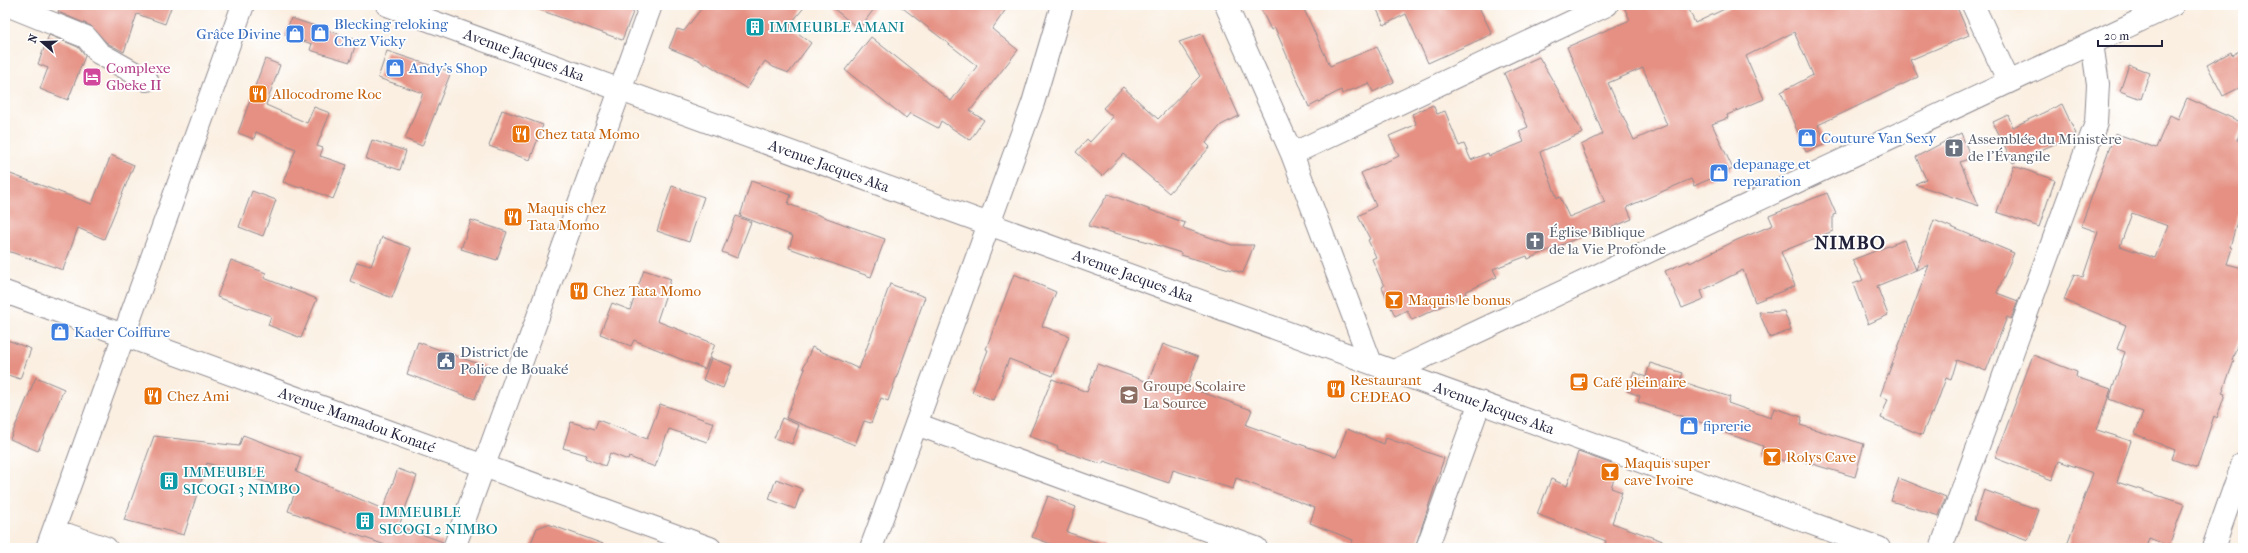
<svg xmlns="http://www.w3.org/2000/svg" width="2248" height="553" font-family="'IM FELL French Canon',serif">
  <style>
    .building { fill: #e59082; fill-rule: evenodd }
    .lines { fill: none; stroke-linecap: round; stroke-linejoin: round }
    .minor-casing { stroke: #8e888e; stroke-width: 24 }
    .minor { stroke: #fff; stroke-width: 22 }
    .labels { text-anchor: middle; stroke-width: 3.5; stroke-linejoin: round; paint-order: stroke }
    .shop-label { font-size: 15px; fill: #366cbe; stroke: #fff; text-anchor: start }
    .culture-label { font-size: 15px; fill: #0d838f; stroke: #fff; text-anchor: start }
    .street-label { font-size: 15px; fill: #22223b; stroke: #fff }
    .hotel-label { font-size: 15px; fill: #b23c85; stroke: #fff; text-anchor: start }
    .food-label { font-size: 15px; fill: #c56008; stroke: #fff; text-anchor: start }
    .worship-label { font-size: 15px; fill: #5b616d; stroke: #fff; text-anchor: start }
    .service-label { font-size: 15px; fill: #4e5e75; stroke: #fff; text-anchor: start }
    .education-label { font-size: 15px; fill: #785e54; stroke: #fff; text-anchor: start }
    .district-label { font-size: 19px; font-weight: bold; letter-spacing: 1px; fill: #22223b; stroke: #fff }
  </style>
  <rect width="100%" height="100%" fill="#fff"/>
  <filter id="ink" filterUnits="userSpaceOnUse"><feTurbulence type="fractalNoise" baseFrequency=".025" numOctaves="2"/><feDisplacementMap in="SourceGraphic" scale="8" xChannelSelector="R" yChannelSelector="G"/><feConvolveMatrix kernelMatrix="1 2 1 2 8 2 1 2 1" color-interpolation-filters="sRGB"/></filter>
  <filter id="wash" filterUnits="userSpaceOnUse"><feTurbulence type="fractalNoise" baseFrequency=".012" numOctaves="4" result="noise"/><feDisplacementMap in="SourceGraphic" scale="16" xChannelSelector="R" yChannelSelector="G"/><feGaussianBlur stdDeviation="0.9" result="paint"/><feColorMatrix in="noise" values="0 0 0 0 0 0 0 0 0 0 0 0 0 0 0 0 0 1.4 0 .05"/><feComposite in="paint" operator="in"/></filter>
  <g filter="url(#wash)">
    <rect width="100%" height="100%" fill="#faefe1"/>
    <g id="blocks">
      <path class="building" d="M61 5H172L165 24 137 14 124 52 107 43 91 26 58 12Z
        M532 5H622L634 10 622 40 532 7Z
        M704 5H806L789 26 811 43 789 73 773 67 765 61 747 89 706 63 705 65 699 60 669 48 677 29 684 31Z
        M829 5H877L859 29Z
        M899 5H1009L992 29 1018 50 970 111 984 120 970 140 941 121 938 128 910 113 906 118 845 70 871 37 951 101 977 66Z
        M1259 5H1302L1330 66 1377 47 1394 82 1373 92 1369 83 1342 94 1341 90 1309 107 1275 28 1271 30Z
        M1375 5H1478L1492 34 1428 63 1406 14 1384 25Z
        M1623 5H1687L1695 23 1733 5H1956L1969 35 1910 60 1918 77 1818 125 1826 144 1806 152 1781 92 1813 75 1794 32 1746 56 1764 99 1727 115 1728 118 1712 124 1733 169 1694 186 1691 179 1627 207 1632 219 1606 230 1604 227 1528 259 1527 256 1493 269 1497 277 1465 292 1466 295 1412 320 1407 310 1395 316 1382 287 1384 286 1372 259 1376 257 1368 240 1370 239 1358 216 1376 206 1361 173 1399 156 1389 136 1415 125 1416 123 1412 114 1433 105 1437 114 1445 111 1459 146 1464 144 1471 160 1488 153 1489 156 1524 142 1519 131 1528 127 1504 73 1539 57 1583 133 1540 152 1557 198 1560 197 1569 217 1605 202 1581 145 1603 134 1567 47 1630 20ZM1643 68 1667 125 1634 140 1608 83Z
        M291 18 357 40 350 62 310 50 312 44 285 35Z
        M1202 34 1239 116 1221 125 1206 143 1210 147 1169 193 1123 154 1102 176 1076 152 1087 139 1090 142 1113 117 1103 108 1123 87 1158 119 1200 76 1179 42Z
        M49 35 78 47 85 56 68 100 40 89 48 68 38 64Z
        M2243 49V86L2223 96 2207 65 2231 52 2232 55Z
        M387 51 451 72 422 146 405 139 423 93 378 78Z
        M265 59 280 65 266 105 307 123 314 107 330 113 317 146 323 148 320 156 347 165 333 199 301 186 300 188 283 182 296 149 256 132 254 139 238 133Z
        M2129 65 2150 73 2141 99 2120 91Z
        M2187 98 2243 123 2237 140 2243 142V200L2230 247 2232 248 2227 264 2243 268V328L2232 360 2234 361 2222 393 2225 394 2217 418 2214 416 2197 468 2172 459 2175 450 2135 434 2143 412 2109 399 2125 352 2117 349 2126 325 2064 300 2074 274 2083 277 2098 232 2081 226 2115 133 2156 148 2170 115 2178 119ZM2132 213 2168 226 2155 258 2120 246Z
        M2062 104 2076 134 2013 163 1993 122 2008 115 2013 127Z
        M502 110 543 125 530 160 489 146Z
        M1961 133 1971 158 1960 162 1979 206 1915 184 1926 179 1916 157Z
        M372 140 406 151 400 170 366 159Z
        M111 155 134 165 104 239 78 228 63 270 5 250V172L92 204Z
        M2014 166 2055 180 2039 227 1997 212Z
        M751 181 791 195 788 204 885 239 871 277 789 248 793 236 740 216Z
        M672 186 704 197 689 242 657 231Z
        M252 191 276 200 263 236 239 227Z
        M1827 193 1836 214 1833 215V231L1781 252 1795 286 1755 302 1743 270 1701 291 1704 299 1682 308 1665 271 1689 261 1690 263 1737 240 1773 225 1769 216Z
        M1108 194 1185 223 1183 228 1232 245H1254L1243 273 1181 255V253L1145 241 1088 226Z
        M736 216 751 222 737 258 722 252Z
        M471 220 507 232 497 260 461 249Z
        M1934 220 2014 253 1997 293 2018 301 2011 319 2007 317 1986 371 1957 360 1951 380 1946 378 1933 414 1931 413 1922 435 1881 418 1888 399 1880 396 1929 265 1916 270Z
        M382 237 411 248 392 298 350 281 357 262 371 266Z
        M1904 240 1916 270 1877 286 1888 315 1868 324 1853 284 1863 280 1852 260Z
        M231 260 266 273 264 278 317 299 301 338 268 325 271 316 217 297Z
        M644 270 671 279 657 321 715 344 705 369 634 340 631 346 600 334 612 303 630 310Z
        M1014 274 1056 292 1042 326 1069 336 1053 376 1009 359 993 400 972 392 988 350 986 349Z
        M890 284 925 297 888 401 881 398 871 423 864 421 855 445 786 418 805 369 803 368 812 347 859 369Z
        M1784 311 1791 330 1770 338 1759 312Z
        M5 339 31 349 20 379 5 374Z
        M418 342 487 367 475 399 407 374Z
        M1163 344 1198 357 1187 387 1252 410 1246 425 1336 457 1347 429 1384 444 1386 438 1444 458 1415 548H1350L1353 540 1310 523 1315 508 1236 478 1233 489 1173 470 1169 483 1104 461 1102 464 1057 449 1058 447 1029 436 1052 379 1087 392 1097 364 1148 382Z
        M2033 355 2077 372 2076 377 2111 389 2097 430 2131 441 2117 482 2184 504 2169 546 2149 538 2146 548H2066L2093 473 2059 461 2052 480 1995 458Z
        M711 358 732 366 723 388 703 380Z
        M1650 363 1683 373 1680 381 1730 397 1728 403 1771 418 1774 408 1802 417 1800 425 1864 444 1855 477 1789 457 1787 462 1761 454 1763 446 1720 431 1721 429 1638 402 1640 396 1627 391 1634 372 1646 377Z
        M36 377 64 389 38 451 10 439Z
        M660 404 714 423 707 442 669 429 655 467 629 457 628 460 610 453 605 466 585 458 587 455 563 448 571 422 595 429 598 420 647 439Z
        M782 418 799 425 792 444 774 438Z
        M243 435 301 457 296 472 383 509 398 469 417 476 399 526 443 542 442 548H394L288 511 295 492 207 463 184 535 124 520 154 436 239 446Z
        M1578 452 1618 466 1611 488 1622 492 1612 523 1677 546 1676 548H1604L1606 541 1537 514 1551 479 1567 486Z
        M1899 478 1946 497 1939 516 1891 501Z
        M776 479 802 489 795 509 769 499Z
        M1984 490 2039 510 2028 540 1974 520Z
        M1048 496 1076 507 1067 532 1104 545V548H1062L1032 537Z
        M548 524 609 546 608 548H529L537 528Z"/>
    </g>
  </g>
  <g filter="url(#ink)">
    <use href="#blocks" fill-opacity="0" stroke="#8e888e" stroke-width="1"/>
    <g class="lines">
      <g class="minor-casing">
        <path id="minor" d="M7 5 86 37 99 53 147 80
          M387 5 1879 548
          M1226 5 1292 154 1371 363
          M1973 5 2009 82
          M1292 154 1607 5
          M5 292 710 548
          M1394 371 2173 5
          M916 424 1256 548
          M54 530 106 548
          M47 548 243 5
          M454 548 651 5
          M871 548 1033 103 1062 5
          M1427 548 1480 402
          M1941 548 2096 123 2098 84 2092 43
          M2213 548 2243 463"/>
      </g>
      <use href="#minor" class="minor"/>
    </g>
  </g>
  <defs>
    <g id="building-square" transform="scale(1)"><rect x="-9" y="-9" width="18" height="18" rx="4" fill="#0f9aa8" stroke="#fff"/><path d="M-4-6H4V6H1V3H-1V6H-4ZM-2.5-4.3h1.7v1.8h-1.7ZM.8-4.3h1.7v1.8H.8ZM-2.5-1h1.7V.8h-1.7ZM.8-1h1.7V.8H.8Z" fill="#fff"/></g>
    <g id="shop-square" transform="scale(1)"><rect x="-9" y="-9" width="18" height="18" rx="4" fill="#3f7fe0" stroke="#fff"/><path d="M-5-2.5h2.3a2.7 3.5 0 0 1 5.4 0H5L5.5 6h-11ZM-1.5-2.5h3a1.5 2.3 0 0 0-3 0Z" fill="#fff"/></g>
    <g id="hotel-square" transform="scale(1)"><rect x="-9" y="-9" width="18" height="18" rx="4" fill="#d1479c" stroke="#fff"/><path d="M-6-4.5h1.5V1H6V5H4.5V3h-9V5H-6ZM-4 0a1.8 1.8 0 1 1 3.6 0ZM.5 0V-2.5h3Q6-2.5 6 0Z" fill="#fff"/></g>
    <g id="restaurant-square" transform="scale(1)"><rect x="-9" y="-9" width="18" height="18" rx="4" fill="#e8710a" stroke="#fff"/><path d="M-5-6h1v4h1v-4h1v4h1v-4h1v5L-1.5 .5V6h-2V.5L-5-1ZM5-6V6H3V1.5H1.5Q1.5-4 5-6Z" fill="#fff"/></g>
    <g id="church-square" transform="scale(1)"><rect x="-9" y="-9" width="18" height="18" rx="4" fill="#6b7280" stroke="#fff"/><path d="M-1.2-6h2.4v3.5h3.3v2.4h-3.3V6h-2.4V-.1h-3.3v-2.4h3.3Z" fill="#fff"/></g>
    <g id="bar-square" transform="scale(1)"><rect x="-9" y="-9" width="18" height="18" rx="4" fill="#e8710a" stroke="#fff"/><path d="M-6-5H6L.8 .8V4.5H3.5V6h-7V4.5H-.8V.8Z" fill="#fff"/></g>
    <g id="civic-square" transform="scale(1)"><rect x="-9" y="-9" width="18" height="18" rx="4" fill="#5c6f8a" stroke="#fff"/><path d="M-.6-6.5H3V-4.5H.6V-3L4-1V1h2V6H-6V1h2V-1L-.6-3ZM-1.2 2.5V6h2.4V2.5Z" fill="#fff"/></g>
    <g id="cafe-square" transform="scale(1)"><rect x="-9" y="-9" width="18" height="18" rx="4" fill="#e8710a" stroke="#fff"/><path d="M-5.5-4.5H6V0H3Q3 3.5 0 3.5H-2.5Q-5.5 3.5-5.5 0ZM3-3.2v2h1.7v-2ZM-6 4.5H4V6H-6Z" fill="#fff"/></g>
    <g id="school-square" transform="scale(1)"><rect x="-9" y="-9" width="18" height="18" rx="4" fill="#8d6e63" stroke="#fff"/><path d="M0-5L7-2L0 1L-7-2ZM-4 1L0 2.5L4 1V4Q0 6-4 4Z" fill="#fff"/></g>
  </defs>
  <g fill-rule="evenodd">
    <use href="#building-square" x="755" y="27"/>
    <use href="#shop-square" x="320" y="33"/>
    <use href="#shop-square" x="295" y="34"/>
    <use href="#shop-square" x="395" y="68"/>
    <use href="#hotel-square" x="92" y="77"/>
    <use href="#restaurant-square" x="258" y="94"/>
    <use href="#restaurant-square" x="521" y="134"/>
    <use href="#shop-square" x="1807" y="138"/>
    <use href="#church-square" x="1954" y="148"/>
    <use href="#shop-square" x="1719" y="173"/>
    <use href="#restaurant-square" x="513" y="217"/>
    <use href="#church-square" x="1535" y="241"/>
    <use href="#restaurant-square" x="579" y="291"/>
    <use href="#bar-square" x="1394" y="300"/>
    <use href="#shop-square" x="60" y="332"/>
    <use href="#civic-square" x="446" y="361"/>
    <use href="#cafe-square" x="1579" y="382"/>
    <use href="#restaurant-square" x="1336" y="389"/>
    <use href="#school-square" x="1129" y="395"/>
    <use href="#restaurant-square" x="153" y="396"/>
    <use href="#shop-square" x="1689" y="426"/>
    <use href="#bar-square" x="1772" y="457"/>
    <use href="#bar-square" x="1610" y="472"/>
    <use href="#building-square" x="169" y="481"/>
    <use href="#building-square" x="365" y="521"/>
  </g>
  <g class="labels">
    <g class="shop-label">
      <text x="334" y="29">Blecking reloking<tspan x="334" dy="17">Chez Vicky</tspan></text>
      <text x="281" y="39" text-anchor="end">Grâce Divine</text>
      <text x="409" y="73">Andy's Shop</text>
      <text x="1821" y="143">Couture Van Sexy</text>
      <text x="1733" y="169">depanage et<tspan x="1733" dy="17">reparation</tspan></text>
      <text x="74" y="337">Kader Coiffure</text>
      <text x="1703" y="431">fiprerie</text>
    </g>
    <g class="culture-label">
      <text x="769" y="32">IMMEUBLE AMANI</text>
      <text x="183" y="477">IMMEUBLE<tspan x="183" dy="17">SICOGI 3 NIMBO</tspan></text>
      <text x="379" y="517">IMMEUBLE<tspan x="379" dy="17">SICOGI 2 NIMBO</tspan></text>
    </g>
    <g class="street-label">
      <text transform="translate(524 55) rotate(20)" y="5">Avenue Jacques Aka</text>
      <text transform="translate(829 166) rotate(20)" y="5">Avenue Jacques Aka</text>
      <text transform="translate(1133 276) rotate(20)" y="5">Avenue Jacques Aka</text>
      <text transform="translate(1494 408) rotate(20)" y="5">Avenue Jacques Aka</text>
      <text transform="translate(357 420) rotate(20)" y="5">Avenue Mamadou Konaté</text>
    </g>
    <g class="hotel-label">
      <text x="106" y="73">Complexe<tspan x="106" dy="17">Gbeke II</tspan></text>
    </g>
    <g class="food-label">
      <text x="272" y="99">Allocodrome Roc</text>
      <text x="535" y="139">Chez tata Momo</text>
      <text x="527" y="213">Maquis chez<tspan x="527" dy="17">Tata Momo</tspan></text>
      <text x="593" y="296">Chez Tata Momo</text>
      <text x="1408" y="305">Maquis le bonus</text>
      <text x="1350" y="385">Restaurant<tspan x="1350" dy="17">CEDEAO</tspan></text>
      <text x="1593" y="387">Café plein aire</text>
      <text x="167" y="401">Chez Ami</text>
      <text x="1786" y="462">Rolys Cave</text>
      <text x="1624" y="468">Maquis super<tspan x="1624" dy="17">cave Ivoire</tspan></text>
    </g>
    <g class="worship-label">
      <text x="1968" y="144">Assemblée du Ministère<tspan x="1968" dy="17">de l'Évangile</tspan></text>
      <text x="1549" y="237">Église Biblique<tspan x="1549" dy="17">de la Vie Profonde</tspan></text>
    </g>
    <g class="service-label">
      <text x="460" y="357">District de<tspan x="460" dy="17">Police de Bouaké</tspan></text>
    </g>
    <g class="education-label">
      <text x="1143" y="391">Groupe Scolaire<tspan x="1143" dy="17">La Source</tspan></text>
    </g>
    <g class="district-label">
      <text x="1850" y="249">NIMBO</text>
    </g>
  </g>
  <rect width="2248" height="553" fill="none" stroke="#fff" stroke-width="20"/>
  <g transform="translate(42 42) rotate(290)" stroke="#ffffff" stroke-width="3" paint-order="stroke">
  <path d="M0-3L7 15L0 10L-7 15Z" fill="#22223b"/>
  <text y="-6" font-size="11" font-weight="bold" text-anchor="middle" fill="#22223b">N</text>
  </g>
  <path d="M2098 40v6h64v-6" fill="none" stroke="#22223b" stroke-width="2"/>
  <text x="2104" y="40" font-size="12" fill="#22223b" stroke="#ffffff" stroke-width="3" paint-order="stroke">20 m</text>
</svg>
